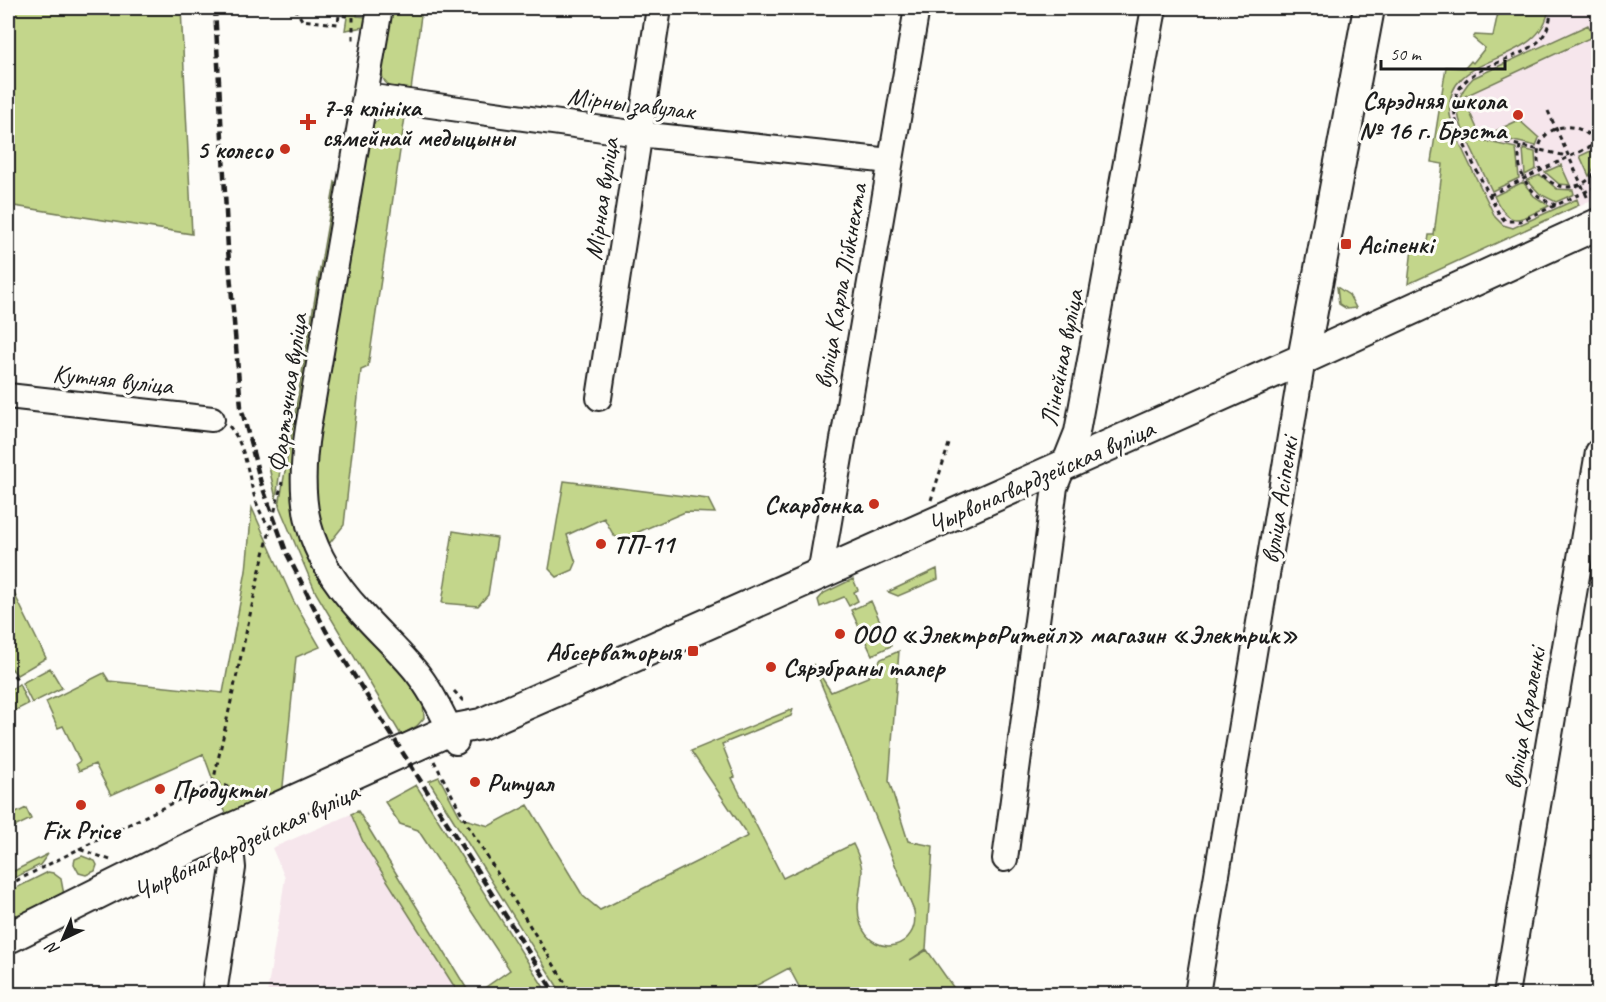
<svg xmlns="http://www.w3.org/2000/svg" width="1606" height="1002" font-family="Caveat,sans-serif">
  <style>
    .built { fill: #f6e6ec }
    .green { fill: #c3d68b; stroke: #707954; stroke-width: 1.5 }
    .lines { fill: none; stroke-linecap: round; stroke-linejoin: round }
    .minor-casing { stroke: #1c1c1c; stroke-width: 28 }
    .major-casing { stroke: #1c1c1c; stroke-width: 34 }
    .path { stroke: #1c1c1c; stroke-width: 3; stroke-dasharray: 4.5 4.5; stroke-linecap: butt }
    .minor { stroke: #fdfcf7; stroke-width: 24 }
    .major { stroke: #fdfcf7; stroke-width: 30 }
    .rail { stroke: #1c1c1c; stroke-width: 4.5; stroke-dasharray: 9 4.5; stroke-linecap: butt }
    .poi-dot { fill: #c8321e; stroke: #fdfcf7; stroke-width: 2 }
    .labels { text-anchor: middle; stroke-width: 6; stroke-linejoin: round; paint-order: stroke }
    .poi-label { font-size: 26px; font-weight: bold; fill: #1c1c1c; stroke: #fdfcf7; text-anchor: start }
    .street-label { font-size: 26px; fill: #1c1c1c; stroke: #fdfcf7 }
  </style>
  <rect width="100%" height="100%" fill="#fdfcf7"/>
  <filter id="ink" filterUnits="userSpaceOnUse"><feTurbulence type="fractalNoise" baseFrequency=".0167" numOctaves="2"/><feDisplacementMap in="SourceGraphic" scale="12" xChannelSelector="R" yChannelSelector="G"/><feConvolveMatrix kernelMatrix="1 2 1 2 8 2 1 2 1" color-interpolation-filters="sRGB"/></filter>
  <g filter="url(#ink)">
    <path class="built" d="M1499 8H1598V197L1408 284 1412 248 1427 249 1429 235H1434L1443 164 1431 162 1446 67 1465 68 1471 61 1473 63 1485 48 1473 38 1475 35 1493 36Z
      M351 814 364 844 459 994H267L285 878 272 848Z"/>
    <path class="green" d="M8 8H181L192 234 8 205Z
      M333 8H358L357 16 368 17 365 27 345 30 348 11Z
      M389 8H422L411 90C404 89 394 89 388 85 372 74 387 25 389 8Z
      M1499 8H1549C1541 69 1442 49 1450 115 1454 138 1484 192 1495 217L1503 225 1513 228 1577 199 1579 205 1408 284 1412 248 1427 249 1429 235H1434L1443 164 1431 162 1446 67 1465 68 1471 61 1473 63 1485 48 1473 38 1475 35 1493 36Z
      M1588 25 1594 36 1463 97 1479 133 1463 130C1454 109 1457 94 1473 78Z
      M385 115 405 117 368 367 361 370 344 525 328 545C316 515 314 489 314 457L369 127Z
      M1519 120 1539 138 1536 146 1487 135Z
      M1466 137 1516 148 1519 178 1492 191Z
      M1523 149 1535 152 1536 169 1525 175Z
      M1595 149 1596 165 1589 176 1580 156Z
      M1561 165 1570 185 1559 184 1545 172Z
      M1540 175 1557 189 1573 190 1574 194 1556 202 1540 194 1527 180Z
      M335 182 339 186 293 475 295 514 423 699 424 718 417 726 401 735 316 593 279 506Z
      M1523 182 1534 196 1549 206C1519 219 1511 231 1494 196Z
      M1337 287 1349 295 1356 308 1347 309 1339 304Z
      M269 467 280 470 276 499Z
      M564 481 708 499 715 513 685 512 622 539 614 536 604 518 567 535 576 563 573 570 557 577 549 569Z
      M252 508 293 600 320 647 296 657 282 796 226 813C216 794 212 774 203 754L111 795 95 764 79 771 76 764 80 761 63 726 58 728 46 702 104 673 109 681 223 693 246 571Z
      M453 531 497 538 488 595 478 606 442 603Z
      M937 569 938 579 898 596 888 592Z
      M853 579 858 590 854 592 858 601 849 606 844 597 820 607 818 600 824 593Z
      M8 581 46 658 17 675 8 664Z
      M871 601 891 646 872 655 851 610Z
      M899 651 889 781 908 841 933 846 926 949 910 960 927 950 958 994H803L789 968 748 990 750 994H562L429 781 439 777 461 818 489 826 528 805 583 896 600 910 748 836 691 751 793 709 791 716 722 744 735 777 732 778 783 878 853 844C857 852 861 861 862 870 862 889 854 906 861 925 874 960 921 948 914 911L813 664 831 692 868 677 881 659Z
      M50 668 62 688 32 703 22 683Z
      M19 684 28 704 8 714V692Z
      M416 785 548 994H476L510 970 418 830 400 824 385 802Z
      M26 808 31 819 8 830V817Z
      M358 811 470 994H459L364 844 351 814Z
      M48 854 40 865 8 881V874Z
      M82 856 95 861 97 865 95 871 86 875 79 873 74 864 75 859Z
      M48 872 53 873 61 879 64 895 8 926V892Z"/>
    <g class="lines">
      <g class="minor-casing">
        <path id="minor" d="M380 8 308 428C296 504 306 552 359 610 378 632 400 651 418 674 434 695 445 719 456 742
          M366 96 639 134 890 161
          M8 396 212 419
          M599 398 659 8
          M820 574 917 8
          M1005 859 1055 487 1077 432 1154 8
          M214 994 233 868 231 848 225 832
          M1197 994 1303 359
          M1506 994 1598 452"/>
      </g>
      <g class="major-casing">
        <path id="major" d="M1303 359 1369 8
          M8 938 189 848 450 730 481 724 588 677 1303 359 1598 224"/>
      </g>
      <path class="path" d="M295 8 302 20 338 24 339 15 351 17
        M353 8V40
        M1552 8C1550 20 1548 32 1539 41 1513 66 1448 64 1455 115 1458 140 1486 187 1498 212L1505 221H1521L1598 186
        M333 10 339 15
        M1548 111 1589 201
        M1462 133 1567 156
        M1520 146C1515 173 1529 196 1556 205
        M1598 150C1589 118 1540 119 1538 154 1535 192 1587 199 1598 165
        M1490 195 1598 143
        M229 426C254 455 245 501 272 529
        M931 500 949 444
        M8 668 17 679
        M454 691 466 704
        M434 761 470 829 572 994
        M209 801 259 574 282 482
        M79 849 215 782 251 795
        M8 885 79 849 113 861"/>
      <use href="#minor" class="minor"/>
      <use href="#major" class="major"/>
      <path class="rail" d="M215 8 228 249 241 407 261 483 287 554 326 631 555 994"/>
    </g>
  </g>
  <g class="poi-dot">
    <circle cx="1518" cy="115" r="6"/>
    <path d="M305 113h6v6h6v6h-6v6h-6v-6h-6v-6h6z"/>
    <circle cx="285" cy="149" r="6"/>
    <rect x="1340" y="238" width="12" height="12" rx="3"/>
    <circle cx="874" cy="504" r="6"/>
    <circle cx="601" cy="544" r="6"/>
    <circle cx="840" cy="634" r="6"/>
    <rect x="687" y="645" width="12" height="12" rx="3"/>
    <circle cx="771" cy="667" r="6"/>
    <circle cx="475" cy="782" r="6"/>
    <circle cx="160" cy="789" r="6"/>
    <circle cx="81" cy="805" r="6"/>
  </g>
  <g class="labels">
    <g class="poi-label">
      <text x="1506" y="109" text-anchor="end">Сярэдняя школа<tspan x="1506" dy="30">№ 16 г. Брэста</tspan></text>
      <text x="322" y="116">7-я клініка<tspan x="322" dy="30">сямейнай медыцыны</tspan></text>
      <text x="273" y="158" text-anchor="end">5 колесо</text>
      <text x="1358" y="253">Асіпенкі</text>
      <text x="862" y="513" text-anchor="end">Скарбонка</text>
      <text x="613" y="553">ТП-11</text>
      <text x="852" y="643">ООО «ЭлектроРитейл» магазин «Электрик»</text>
      <text x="681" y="660" text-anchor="end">Абсерваторыя</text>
      <text x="783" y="676">Сярэбраны талер</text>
      <text x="487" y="791">Ритуал</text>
      <text x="172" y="798">Продукты</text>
      <text x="81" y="839" text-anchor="middle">Fix Price</text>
    </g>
    <g class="street-label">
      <text transform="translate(631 103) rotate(7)" y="9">Мірны завулак</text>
      <text transform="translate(601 199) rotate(-82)" y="9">Мірная вуліца</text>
      <text transform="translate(840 286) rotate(-80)" y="9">вуліца Карла Лібкнехта</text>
      <text transform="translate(1061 358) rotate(-79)" y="9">Лінейная вуліца</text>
      <text transform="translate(113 379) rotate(6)" y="9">Кутняя вуліца</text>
      <text transform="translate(287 393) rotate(-82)" y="9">Фартэчная вуліца</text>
      <text transform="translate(1041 476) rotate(-24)" y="9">Чырвонагвардзейская вуліца</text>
      <text transform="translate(1279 500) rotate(-81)" y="9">вуліца Асіпенкі</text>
      <text transform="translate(1524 718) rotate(-80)" y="9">вуліца Караленкі</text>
      <text transform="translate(246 841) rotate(-25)" y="9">Чырвонагвардзейская вуліца</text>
    </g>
  </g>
  <rect width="1606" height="1002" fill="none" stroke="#fdfcf7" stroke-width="30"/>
  <rect x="15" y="15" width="1576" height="972" fill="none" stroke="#1c1c1c" stroke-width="2" filter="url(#ink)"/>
  <g transform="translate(63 939) rotate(224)" stroke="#fdfcf7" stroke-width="4.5" paint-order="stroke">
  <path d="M0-4.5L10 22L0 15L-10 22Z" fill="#1c1c1c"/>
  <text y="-9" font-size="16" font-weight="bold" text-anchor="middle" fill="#1c1c1c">N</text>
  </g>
  <path d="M1381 60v9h124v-9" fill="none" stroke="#1c1c1c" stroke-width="3"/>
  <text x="1390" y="60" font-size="18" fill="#1c1c1c" stroke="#fdfcf7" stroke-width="4.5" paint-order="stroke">50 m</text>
</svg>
